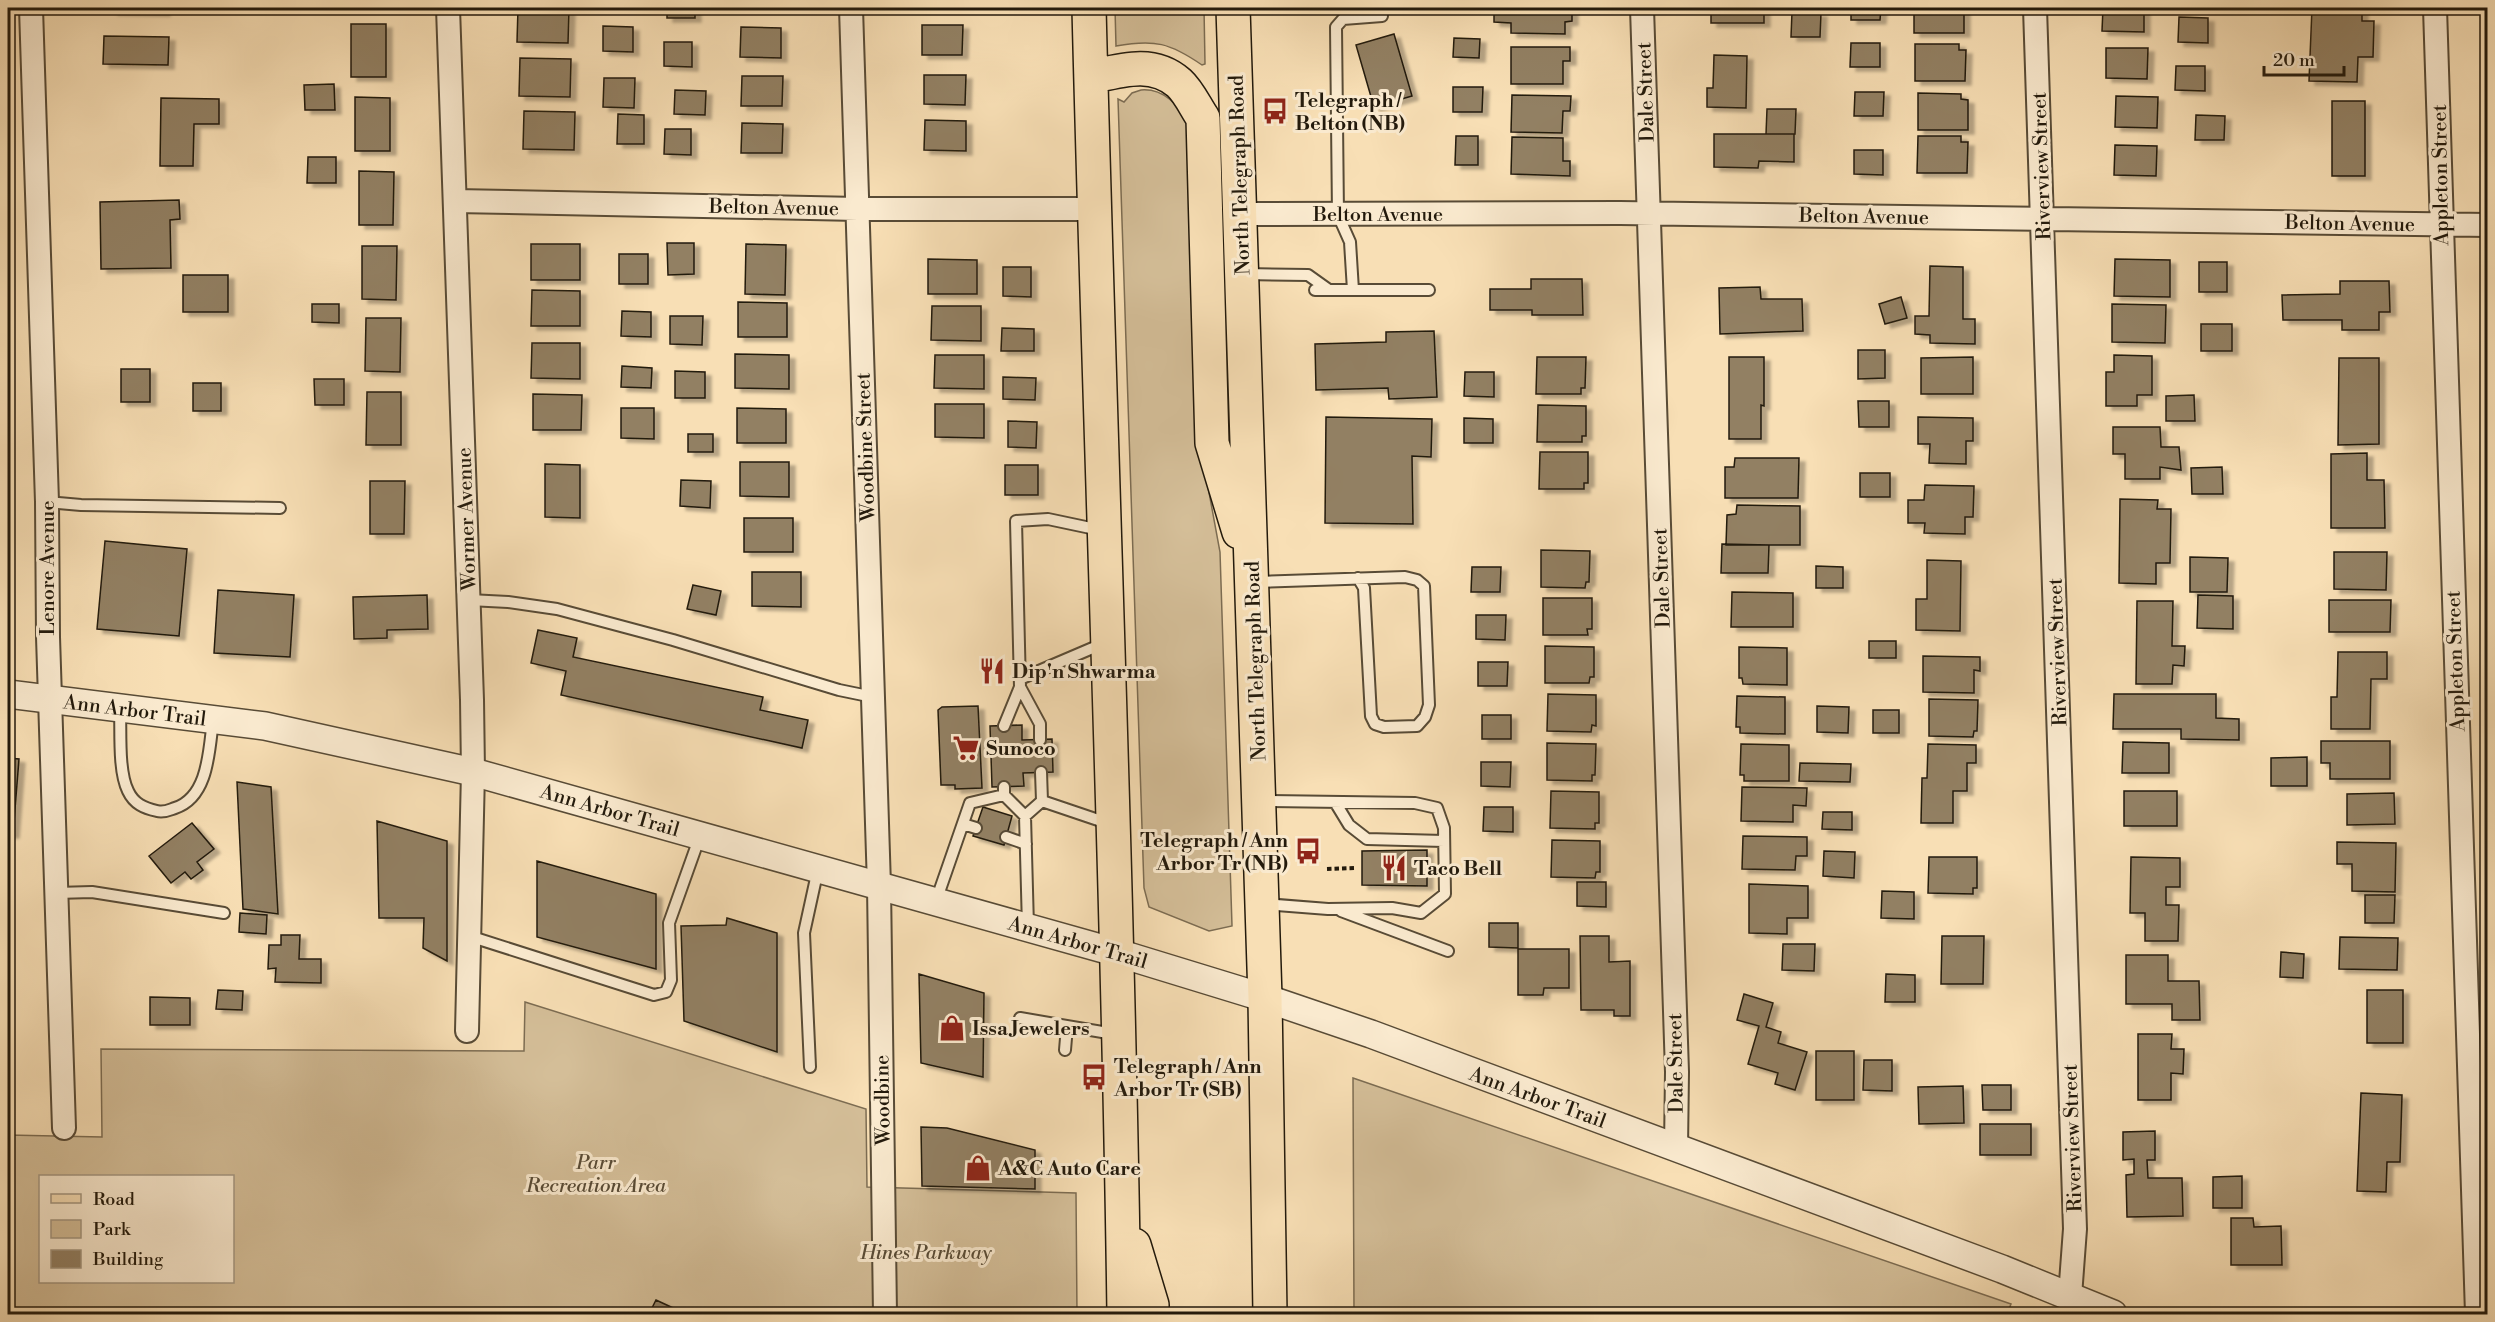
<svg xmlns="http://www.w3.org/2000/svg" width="2495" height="1322" font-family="'Libre Bodoni',serif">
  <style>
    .green { fill: #d4be98; stroke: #7c6c52; stroke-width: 1.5; fill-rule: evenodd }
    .building { fill: #928064; stroke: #231a0c; stroke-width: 1.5; filter: url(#shadow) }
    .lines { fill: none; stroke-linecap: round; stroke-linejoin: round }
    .service-casing { stroke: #584b36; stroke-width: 14 }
    .minor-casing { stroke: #584b36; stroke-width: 26 }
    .tertiary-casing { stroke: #584b36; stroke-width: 30 }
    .primary-casing { stroke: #231a0c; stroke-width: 36 }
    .path { stroke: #231a0c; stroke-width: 4; stroke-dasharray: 4.5 3; stroke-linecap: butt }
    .service { stroke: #faeacf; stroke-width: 10 }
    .minor { stroke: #faeacf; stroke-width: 22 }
    .tertiary { stroke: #faeacf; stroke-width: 27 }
    .primary { stroke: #f8dfb5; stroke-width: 33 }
    .labels { text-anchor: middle; stroke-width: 6; stroke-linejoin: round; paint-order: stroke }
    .street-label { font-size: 20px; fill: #231a0c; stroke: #faeacf }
    .poi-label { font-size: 20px; font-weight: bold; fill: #231a0c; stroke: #faeacf; text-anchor: start }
    .park-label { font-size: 20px; font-style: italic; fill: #584b36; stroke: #faeacf }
  </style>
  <defs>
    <filter id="shadow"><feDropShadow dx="6" dy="4" stdDeviation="1.5" flood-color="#0004"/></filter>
  </defs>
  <rect width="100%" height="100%" fill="#f8dfb5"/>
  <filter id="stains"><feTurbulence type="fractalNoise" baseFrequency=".00333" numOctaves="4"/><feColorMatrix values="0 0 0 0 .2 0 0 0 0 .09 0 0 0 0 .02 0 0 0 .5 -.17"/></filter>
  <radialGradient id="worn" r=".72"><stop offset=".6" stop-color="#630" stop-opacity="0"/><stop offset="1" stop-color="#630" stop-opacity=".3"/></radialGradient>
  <path class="green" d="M1115 8H1204L1205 64 1202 65C1170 43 1155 39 1116 46Z
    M1141 90C1165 88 1181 108 1191 128L1203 460 1220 552 1232 926 1209 931 1149 907 1144 888 1118 99 1124 102 1132 93Z
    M525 1002 866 1109 867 1187 1076 1193 1077 1314H8V1135L102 1137 101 1049 524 1051ZM40 1176H232V1282H40Z
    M1353 1078 2011 1304 2007 1314H1354Z"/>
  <path class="building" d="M112 8H164V12L112 11Z
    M518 8H569L568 43 517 42Z
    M667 8H695V18H667Z
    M1494 8H1572V21L1565 22V34L1511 33V23L1494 22Z
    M1711 8H1764V23H1711Z
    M1851 8H1881L1880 20H1851Z
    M1914 8H1964V33H1914Z
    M2103 8H2144V32L2102 31Z
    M2312 8H2362V21H2374L2373 57H2358L2357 82 2309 81Z
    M1792 12 1821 13 1820 37H1791Z
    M2179 17 2208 18V43L2178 42Z
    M351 24H386V77H351Z
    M922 25H963L962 55H922Z
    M603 26 633 27V52L603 51Z
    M741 27 781 28V58L740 57Z
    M1394 34 1412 96 1374 107 1356 45Z
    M104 36 169 37 168 65 103 64Z
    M1454 38 1480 39 1479 58 1453 57Z
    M664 42H692V67L664 66Z
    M1851 43H1880V67H1850Z
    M1915 44H1959V50H1966L1965 81H1915Z
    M1511 47H1570V61H1563V84H1511Z
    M2106 48H2148L2147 79 2106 78Z
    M1714 55 1747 56 1746 108 1707 107V88H1713Z
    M520 58 571 59 570 97 519 96Z
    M2176 66H2205V91L2175 90Z
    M924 75H966L965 105 924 104Z
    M742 76H783L782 106H741Z
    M604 78H635L634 108 603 107Z
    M334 84 335 110H305L304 85Z
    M1453 87H1483L1482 112H1453Z
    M675 90 706 91 705 115 674 114Z
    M1855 92H1884L1883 116H1854Z
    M1918 93 1961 94V99L1968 100V130H1918Z
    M1512 95 1571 96 1570 111H1563L1562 133 1511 132Z
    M2116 96 2158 97 2157 128 2115 127Z
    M355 97 390 98V151H355Z
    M161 98 219 99V124H194L193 166H160Z
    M2332 101H2365V176H2332Z
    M1767 109H1796L1795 134H1766Z
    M524 111 575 112 574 150 523 149Z
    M618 114 644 115V144H617Z
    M2196 115 2225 116 2224 140H2195Z
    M925 120 966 121V151L924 150Z
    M742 123 783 124 782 153H741Z
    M665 129H691V155L664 154Z
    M1714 134H1794V162L1759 161 1758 168 1714 167Z
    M1456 136H1478V165H1455Z
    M1918 136H1961V142H1968L1967 173H1917Z
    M1512 137 1563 138V161H1570V176L1511 174Z
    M2115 145 2157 146 2156 176 2114 175Z
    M1854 150H1883V175L1854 174Z
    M308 157H336V183H307Z
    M359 171 394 172 393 225H359Z
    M179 200 180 219 170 220 171 268 101 269 100 202Z
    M667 243H694V274L668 275Z
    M531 244H580V280H531Z
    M746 244 786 245 785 295 745 294Z
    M362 246H397L396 300 362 299Z
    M619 254H648V284H619Z
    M928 259 977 260V294H928Z
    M2115 259 2170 260V297L2114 296Z
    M2199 262H2227V292H2199Z
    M1930 266 1963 267V319H1975V344L1930 343V335L1915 334V316H1929Z
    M1003 267H1031V297L1003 296Z
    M183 275H228V312H183Z
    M1531 279H1582L1583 315H1532V310H1490V289H1531Z
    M2340 281H2389L2390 312H2379V330H2342V320H2283L2282 295 2340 294Z
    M1760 287 1761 299H1802L1803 331 1720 334 1719 288Z
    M532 290 580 291V326H531Z
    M1901 297 1907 318 1885 324 1879 304Z
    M738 302 787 303V337H738Z
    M312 304H339V323L312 322Z
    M2112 304 2166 305 2165 343 2112 342Z
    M932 306H981V341L931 340Z
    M622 311 651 312V337L621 336Z
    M670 316H703L702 345 670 344Z
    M366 318H401L400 372 365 371Z
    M2201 324H2232V351H2201Z
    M1002 328 1034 329V351H1001Z
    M1434 331 1437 397 1389 399 1388 388 1316 390 1315 344 1386 342V332Z
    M532 343H580V379L531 378Z
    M1858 350H1885V378L1858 379Z
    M735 354 789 355V389L735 388Z
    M935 355H984V389L934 388Z
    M2114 355 2152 356V395H2137V406H2106V372H2114Z
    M1537 357H1586L1585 388H1581V394H1536Z
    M1729 357H1764V406L1761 405V439H1729Z
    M1973 357V394H1921V358Z
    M2339 358H2379V444L2338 445Z
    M622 366 652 368 651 388 621 387Z
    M121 369H150V402H121Z
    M675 371 705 372V398H675Z
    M1465 372H1494V397L1464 396Z
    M1003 377 1036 378 1035 400 1003 399Z
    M314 379H344V405H315Z
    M193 383H221V411H193Z
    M367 392H401V445H366Z
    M533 394 582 395 581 430H533Z
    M2194 395 2195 421H2166V396Z
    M1858 401H1889V427H1859Z
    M935 404H984V438L935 437Z
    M1538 405 1586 406V436H1582V442H1537Z
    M621 408H654V439L621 438Z
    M737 408 786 409V443H737Z
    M1326 417 1432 419 1431 457 1412 456 1413 524 1325 523Z
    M1918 417 1973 418V441H1966V464L1929 463 1930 444H1918Z
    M1464 418 1493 419V443H1464Z
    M1008 421 1037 422 1036 448 1008 447Z
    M2113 427H2160L2161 447H2179L2181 470 2160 467V479H2125V454H2113Z
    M688 434H713V452H688Z
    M1540 452H1588V483H1584V489H1539Z
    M2367 453V480H2384L2385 528H2331V454Z
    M1735 458H1799L1798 498H1725V467H1734Z
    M740 462H789V497L740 496Z
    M545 464 580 465V518L545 517Z
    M1005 465H1038V495H1005Z
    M2222 467 2223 494H2192L2191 468Z
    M1860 473H1890V497H1860Z
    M681 480 711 481 710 508 680 506Z
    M370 481H405L404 534H370Z
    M1925 485 1974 486 1973 517H1965V534L1924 533 1925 523H1908V500H1924Z
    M2120 499 2158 500 2157 509H2171L2170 563H2156V584L2119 583Z
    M1737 505 1800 506V545H1726L1727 515 1736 514Z
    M744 518H793V552H744Z
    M105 541 187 549 179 636 97 629Z
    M1722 544 1769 545 1768 573H1721Z
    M1541 550 1590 551 1589 582H1586L1585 588 1541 587Z
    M2334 552H2387L2386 590 2334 589Z
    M2190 557 2228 558 2227 592H2190Z
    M1927 560 1961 561 1960 631 1916 630V599H1927Z
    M1816 566 1843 567V588H1816Z
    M1472 567H1501L1500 592H1471Z
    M752 572H801V607L752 606Z
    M693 585 721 591 716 615 687 609Z
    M218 590 294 595 290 657 214 653Z
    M1732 592 1793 593V627H1731Z
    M427 595 428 629 387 630V638L354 639 353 597Z
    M2198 595 2233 596V629L2197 628Z
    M1543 598H1592V629H1587L1588 635H1543Z
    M2329 600H2391L2390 632H2329Z
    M2137 601H2173L2172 646H2185L2184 666 2173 665 2172 684H2136Z
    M1476 615H1506L1505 640 1476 639Z
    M538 630 577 638 573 657 763 697 760 710 808 720 802 748 561 695 566 671 531 663Z
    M1869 641H1896V658H1869Z
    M1545 646 1594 647V677H1590L1589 683H1545Z
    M1739 647 1787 648V685L1743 684 1742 678H1739Z
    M2338 652H2387V679H2371L2370 729H2331V697H2337Z
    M1923 656 1980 657V671L1974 670V693L1923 692Z
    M1478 662H1508L1507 686H1478Z
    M1548 694 1596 695V726L1592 725 1591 732 1547 731Z
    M2114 694H2216V718L2239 719V740L2181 739V729H2113Z
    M1737 696 1785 697V734L1740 733V727H1736Z
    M1929 699 1978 700 1977 731H1974L1973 737 1929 736Z
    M978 706 982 788 955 789V785H941L938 710 942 707Z
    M1817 706 1849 707 1848 733 1817 732Z
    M1873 710H1899V733H1873Z
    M1482 715H1511V739H1482Z
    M1022 725V740L1052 739 1053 772 1023 773 1024 786 992 787 990 726Z
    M2321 741H2390V779H2330V763H2321Z
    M2123 742 2169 743V773H2122Z
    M1547 743 1596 744 1595 775H1592V781L1547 780Z
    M1741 744 1789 745V781H1744V775H1740Z
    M1928 744 1976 745V763H1967V791H1953V823H1921L1922 778H1927Z
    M2307 757V786H2271V758Z
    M8 758 19 759 13 834H8Z
    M1481 762H1511L1510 787 1481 786Z
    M1800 763 1851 764 1850 782 1799 781Z
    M237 782 271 787 278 914 243 909Z
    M1742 787 1807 788 1806 806 1793 805V822L1741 821Z
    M1551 791 1599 792V823H1595V829L1550 828Z
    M2124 791H2177V826H2124Z
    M2394 793 2395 824 2347 825V794Z
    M983 807 1012 816 1004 845 973 836Z
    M1484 807H1513V832L1483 831Z
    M1823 812H1852V830L1822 829Z
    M377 821 447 841V961L423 948 424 918H379Z
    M192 823 214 849 197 862 203 870 191 879 185 872 171 883 149 856Z
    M1743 836 1807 837V856H1796L1795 870 1742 869Z
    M1552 840 1600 841V872H1596L1595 878 1551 877Z
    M2337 842 2396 843 2395 892 2352 891V864H2337Z
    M1427 850V886L1362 885V851Z
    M1824 851 1855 852 1854 878 1823 876Z
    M1929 857H1977V888H1973V894L1928 893Z
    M2131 857 2180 858V887H2166V905H2179L2178 941H2145V913H2130Z
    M537 861 656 894V969L537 937Z
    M1577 882H1606V907L1577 906Z
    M1749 884 1808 886V918H1787V934L1749 933Z
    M1882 891 1914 892V919L1881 918Z
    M2365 895H2395L2394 923H2365Z
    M240 913 267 915 266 934 239 932Z
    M727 918 777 933V1052L684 1021 681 926 726 925Z
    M1489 923H1518V948L1489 947Z
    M281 935H300L299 959H321V983L275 982 276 968 268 969 269 945H281Z
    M1580 936H1609V962L1630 961V1016H1614V1010H1581Z
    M1942 936H1984L1983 984H1941Z
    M2340 937 2398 938 2397 970 2339 969Z
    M1783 944H1815L1814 971 1782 970Z
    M1518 949H1569V988H1544L1543 995H1518Z
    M2281 952 2304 954 2303 978 2280 977Z
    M2126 955H2168V981H2199L2200 1020H2172V1004H2126Z
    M919 974 984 993 983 1077 921 1063Z
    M1886 974 1915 975V1002H1885Z
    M218 990 243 991 242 1010 216 1009Z
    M2367 990H2403V1043H2367Z
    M1744 994 1773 1003 1766 1027 1781 1032 1778 1043 1807 1052 1795 1090 1775 1084 1778 1073 1748 1064 1759 1026 1737 1020Z
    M150 997 190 998V1025H150Z
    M2138 1034H2172L2171 1049H2184L2183 1074 2171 1073V1100H2138Z
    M1816 1051H1854V1100H1816Z
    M1864 1060H1892V1091L1863 1090Z
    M1982 1085H2011V1110H1983Z
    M1963 1086 1964 1123 1919 1124 1918 1087Z
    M2361 1093 2402 1095 2400 1162H2387L2386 1192 2357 1191Z
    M1980 1124H2031V1155H1980Z
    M921 1127 947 1128 1035 1150V1189L922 1186Z
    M2155 1131V1160H2147L2148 1178H2182L2183 1216 2127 1217 2126 1175 2134 1174V1159L2123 1160V1132Z
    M2242 1176V1208H2213V1177Z
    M2231 1218H2253L2254 1227 2281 1226 2282 1265H2231Z
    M656 1300 686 1314H649Z"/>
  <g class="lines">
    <g class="service-casing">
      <path id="service" d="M1245 274 1308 275 1329 290
        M1315 290H1429
        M1353 290 1350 242 1338 215 1336 27 1343 19 1382 16
        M47 502 81 505 280 508
        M1255 582 1405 577 1417 580 1424 586 1429 705 1425 717 1417 726 1384 727 1375 724 1371 716 1364 588 1358 578
        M469 600 508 602 557 609 673 640 839 690 873 697
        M1020 679 1102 644
        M1020 687 1040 724V740
        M120 708C121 731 118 771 128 791 134 804 144 808 157 811 164 813 169 810 175 808 209 797 209 749 213 720
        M1004 726 1020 687 1016 521 1048 519 1100 530
        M1004 795 1025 816 1028 927
        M1042 801 1110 824
        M1261 801 1415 803 1437 808 1444 828 1445 894 1421 913 1392 908 1328 909 1265 904
        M1335 802 1349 825 1367 839 1444 841
        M1025 816 1042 801 1041 772
        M963 824 976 828
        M1006 837 1026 844
        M56 893 92 892 224 913
        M936 901 970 803 1004 795V787
        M1341 911 1448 951
        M469 936 654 995 666 992 671 980 669 923 700 836
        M1020 1018 1114 1034
        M1065 1050 1067 1026
        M810 1067 804 933 818 869"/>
    </g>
    <g class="minor-casing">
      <path id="minor" d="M31 8 47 502 48 637 64 1128
        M448 8 472 700 473 772 467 1031
        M851 8 879 886 885 1314
        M1642 8 1677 1072 1676 1148
        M2035 8 2075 1229 2070 1296
        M2435 8 2477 1314
        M455 201 858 209H1093
        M1240 214 1620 213 2488 225"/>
    </g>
    <g class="tertiary-casing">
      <path id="tertiary" d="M8 694 265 726 473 772 1118 953 1265 998 1371 1034 2002 1269 2113 1314"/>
    </g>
    <g class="primary-casing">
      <path id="primary" d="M1089 8C1100 443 1118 879 1124 1314
        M1233 8 1265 998 1270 1314
        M1091 77C1122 70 1153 60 1179 83 1189 92 1196 108 1203 118L1212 443 1239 532
        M1134 1245 1152 1305V1314"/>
    </g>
    <path class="path" d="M1327 869 1355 868"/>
    <use href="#service" class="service"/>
    <use href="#minor" class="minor"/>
    <use href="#tertiary" class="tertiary"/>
    <use href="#primary" class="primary"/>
  </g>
  <defs>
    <g id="bus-bare" transform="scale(2.07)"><path d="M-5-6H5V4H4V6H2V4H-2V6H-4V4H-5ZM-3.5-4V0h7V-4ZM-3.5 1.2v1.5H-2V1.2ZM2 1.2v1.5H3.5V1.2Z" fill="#8f2418" stroke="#faeacf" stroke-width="2.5" paint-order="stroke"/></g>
    <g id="restaurant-bare" transform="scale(2.07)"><path d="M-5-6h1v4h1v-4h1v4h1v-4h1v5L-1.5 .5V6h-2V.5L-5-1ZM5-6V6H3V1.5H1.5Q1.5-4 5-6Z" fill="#8f2418" stroke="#faeacf" stroke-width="2.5" paint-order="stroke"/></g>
    <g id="supermarket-bare" transform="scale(2.07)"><path d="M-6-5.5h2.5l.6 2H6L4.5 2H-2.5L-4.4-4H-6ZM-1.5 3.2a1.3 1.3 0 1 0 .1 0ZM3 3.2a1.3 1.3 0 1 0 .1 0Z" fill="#8f2418" stroke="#faeacf" stroke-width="2.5" paint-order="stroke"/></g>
    <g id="shop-bare" transform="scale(2.07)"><path d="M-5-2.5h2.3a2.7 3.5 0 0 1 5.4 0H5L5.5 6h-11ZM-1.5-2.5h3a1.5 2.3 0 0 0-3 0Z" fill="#8f2418" stroke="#faeacf" stroke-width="2.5" paint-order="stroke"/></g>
  </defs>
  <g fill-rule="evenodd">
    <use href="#bus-bare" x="1275" y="111"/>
    <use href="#restaurant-bare" x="992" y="671"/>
    <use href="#supermarket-bare" x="966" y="748"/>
    <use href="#bus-bare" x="1308" y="851"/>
    <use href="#restaurant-bare" x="1394" y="868"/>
    <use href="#shop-bare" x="952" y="1028"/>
    <use href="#bus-bare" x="1094" y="1077"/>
    <use href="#shop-bare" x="978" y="1168"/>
  </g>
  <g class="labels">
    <g class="street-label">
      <text transform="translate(1645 92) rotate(-92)" y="7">Dale Street</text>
      <text transform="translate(2041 166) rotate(-92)" y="7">Riverview Street</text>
      <text transform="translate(1239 175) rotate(-92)" y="7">North Telegraph Road</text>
      <text transform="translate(2440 175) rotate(-91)" y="7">Appleton Street</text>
      <text transform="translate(774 207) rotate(1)" y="7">Belton Avenue</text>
      <text x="1378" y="221">Belton Avenue</text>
      <text transform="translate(1864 216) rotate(1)" y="7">Belton Avenue</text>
      <text transform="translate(2350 223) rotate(1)" y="7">Belton Avenue</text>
      <text transform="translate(865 447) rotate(-92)" y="7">Woodbine Street</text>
      <text transform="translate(466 519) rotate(-92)" y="7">Wormer Avenue</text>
      <text transform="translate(47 568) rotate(-90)" y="7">Lenore Avenue</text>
      <text transform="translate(1661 578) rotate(-92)" y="7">Dale Street</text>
      <text transform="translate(2057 652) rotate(-92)" y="7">Riverview Street</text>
      <text transform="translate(1255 661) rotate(-92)" y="7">North Telegraph Road</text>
      <text transform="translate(2455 661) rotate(-92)" y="7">Appleton Street</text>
      <text transform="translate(135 710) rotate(7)" y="7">Ann Arbor Trail</text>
      <text transform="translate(610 810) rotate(16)" y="7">Ann Arbor Trail</text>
      <text transform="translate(1078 942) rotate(16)" y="7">Ann Arbor Trail</text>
      <text transform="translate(1675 1063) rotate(-91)" y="7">Dale Street</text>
      <text transform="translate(1538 1097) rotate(20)" y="7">Ann Arbor Trail</text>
      <text transform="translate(882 1100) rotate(-91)" y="7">Woodbine</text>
      <text transform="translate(2072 1138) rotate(-92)" y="7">Riverview Street</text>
    </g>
    <g class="poi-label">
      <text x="1295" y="107">Telegraph /<tspan x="1295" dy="23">Belton (NB)</tspan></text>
      <text x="1012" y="678">Dip'n Shwarma</text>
      <text x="986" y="755">Sunoco</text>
      <text x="1288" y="847" text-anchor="end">Telegraph / Ann<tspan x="1288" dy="23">Arbor Tr (NB)</tspan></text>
      <text x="1414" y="875">Taco Bell</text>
      <text x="972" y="1035">Issa Jewelers</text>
      <text x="1114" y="1073">Telegraph / Ann<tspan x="1114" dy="23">Arbor Tr (SB)</tspan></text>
      <text x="998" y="1175">A&amp;C Auto Care</text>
    </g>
    <g class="park-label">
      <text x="596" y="1169">Parr<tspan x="596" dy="23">Recreation Area</tspan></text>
      <text x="926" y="1259">Hines Parkway</text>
    </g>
  </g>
  <rect width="2495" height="1322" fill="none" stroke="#f8dfb5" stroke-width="30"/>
  <rect x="9" y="9" width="2477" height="1304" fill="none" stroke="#231a0c" stroke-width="3"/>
  <rect x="15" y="15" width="2465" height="1292" fill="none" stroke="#231a0c" stroke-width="1.5"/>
  <rect x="39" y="1175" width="195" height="108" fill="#faeacf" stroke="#a49781" stroke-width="1.5"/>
  <rect x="51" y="1194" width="30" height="9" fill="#f8dfb5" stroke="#a49781" stroke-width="1.5"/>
  <text x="93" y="1205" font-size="18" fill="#231a0c">Road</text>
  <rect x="51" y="1220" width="30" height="18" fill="#d4be98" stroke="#a49781" stroke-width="1.5"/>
  <text x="93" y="1235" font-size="18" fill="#231a0c">Park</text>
  <rect x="51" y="1250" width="30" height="18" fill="#928064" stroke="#a49781" stroke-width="1.5"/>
  <text x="93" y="1265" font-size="18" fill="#231a0c">Building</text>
  <path d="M2264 66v9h80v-9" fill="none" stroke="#231a0c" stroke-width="3"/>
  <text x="2273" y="66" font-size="18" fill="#231a0c" stroke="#faeacf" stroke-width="4.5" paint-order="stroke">20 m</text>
  <rect width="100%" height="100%" filter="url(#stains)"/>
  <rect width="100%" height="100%" fill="url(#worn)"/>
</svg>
